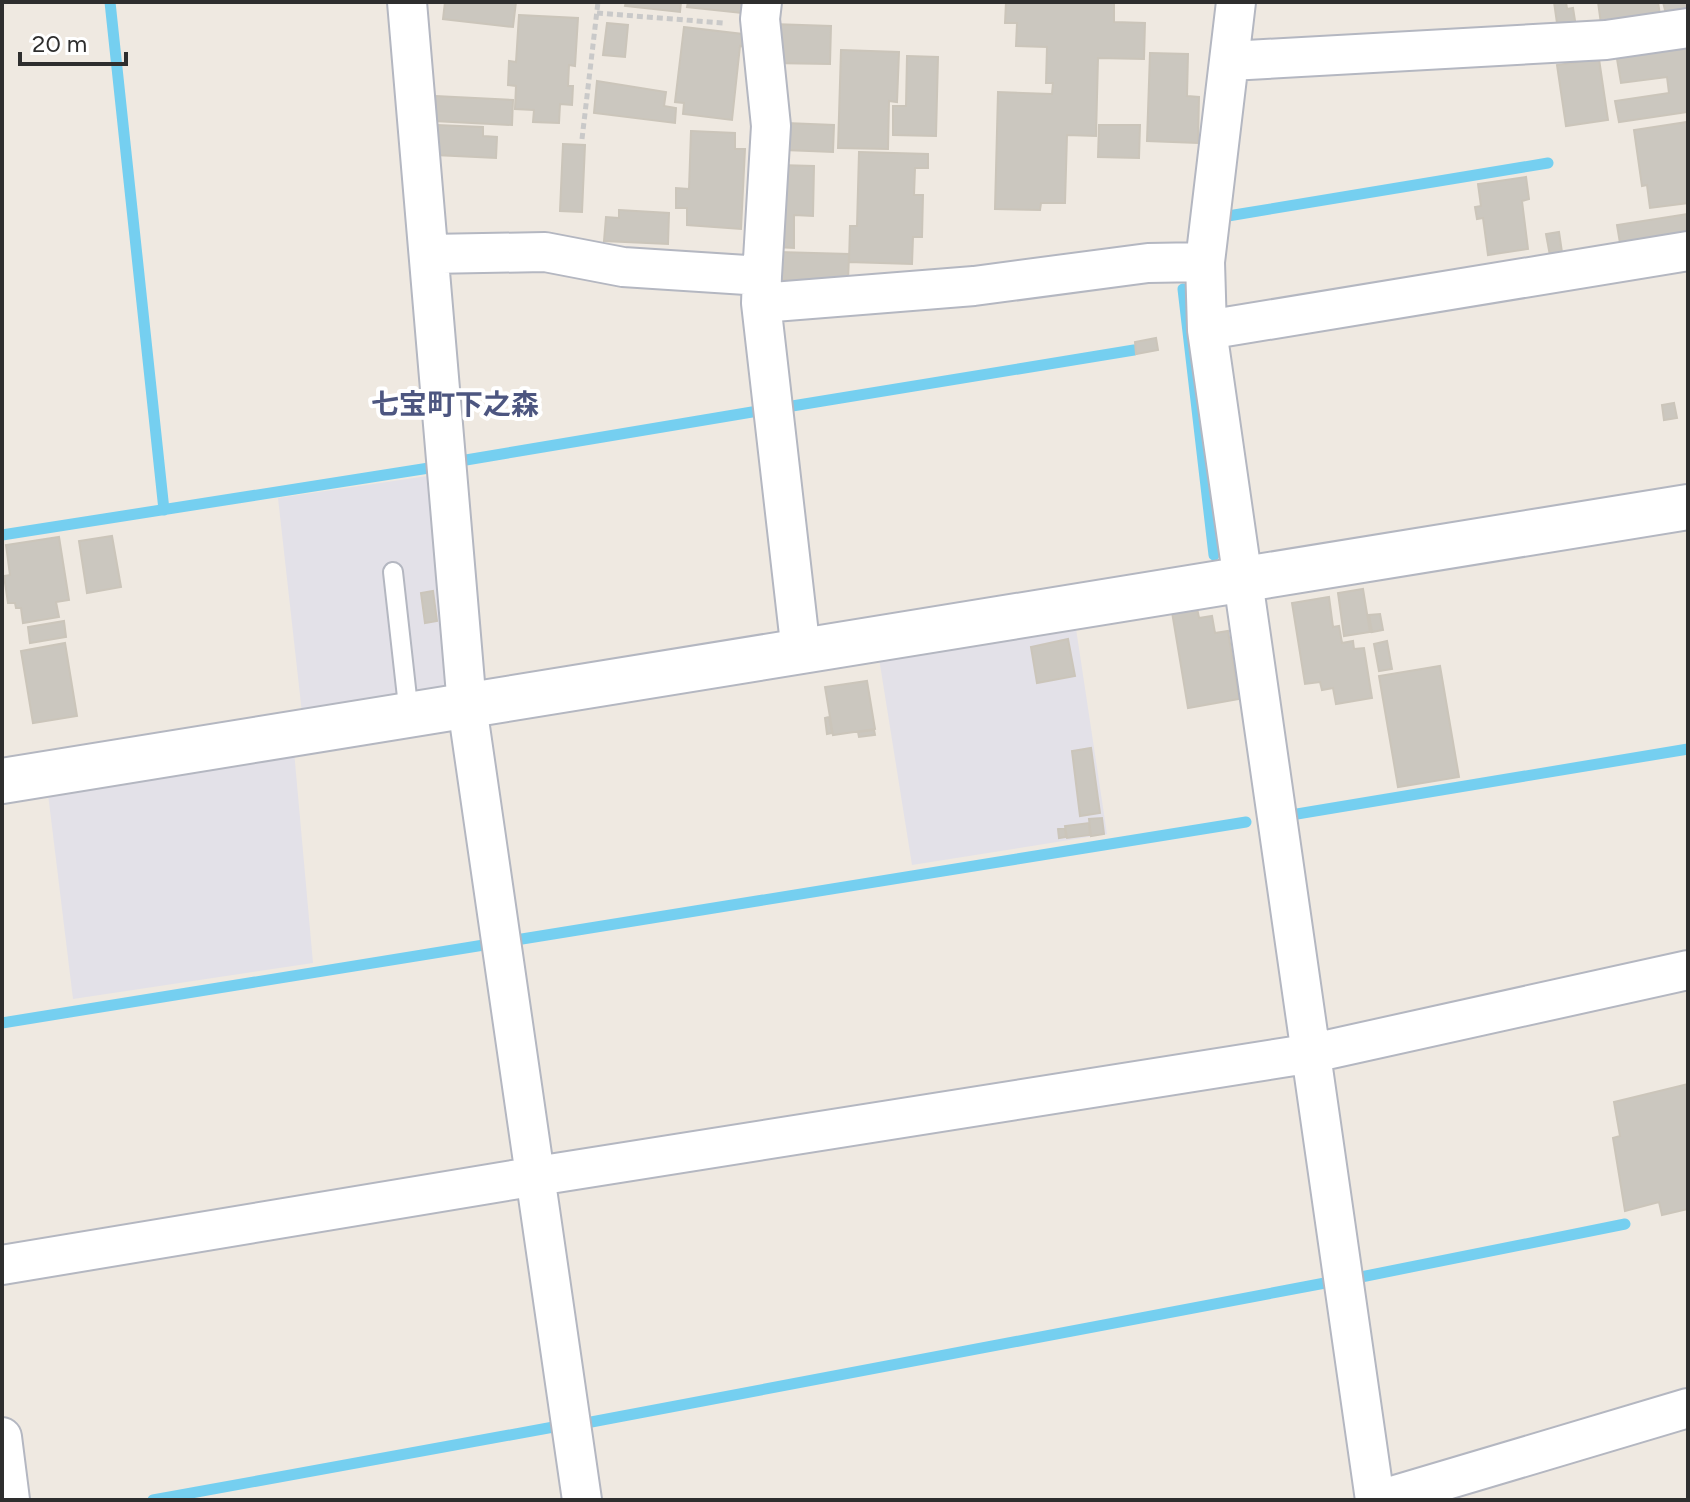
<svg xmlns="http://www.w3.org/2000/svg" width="1690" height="1502" font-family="Figtree,'Noto Sans JP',sans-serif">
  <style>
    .industrial { fill: #e3e1e8 }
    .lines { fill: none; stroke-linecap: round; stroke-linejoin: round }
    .stream { stroke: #75cff0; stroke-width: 11 }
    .building { fill: #cbc7bf; stroke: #cbc5ba; stroke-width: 2 }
    .lane-casing { stroke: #b4b7c1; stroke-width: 22 }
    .street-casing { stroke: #b4b7c1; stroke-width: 42 }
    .secondary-casing { stroke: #b4b7c1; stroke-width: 48 }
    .path { stroke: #c9c9c9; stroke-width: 5; stroke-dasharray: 6 4; stroke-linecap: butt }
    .lane { stroke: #fff; stroke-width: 18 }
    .street { stroke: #fff; stroke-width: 38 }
    .secondary { stroke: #fff; stroke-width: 44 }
    .labels { text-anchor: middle; stroke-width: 8; stroke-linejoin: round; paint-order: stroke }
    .quarter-label { font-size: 28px; font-weight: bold; fill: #4d5680; stroke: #fff }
  </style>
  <rect width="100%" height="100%" fill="#efe9e1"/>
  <path class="industrial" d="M434 475 450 689 302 713 278 498Z
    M1075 622 1107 834 912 865 878 652Z
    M294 751 313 963 73 999 48 794Z"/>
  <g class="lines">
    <path class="stream" d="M110 2 164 510
      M1228 216 1548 163
      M1183 289 1214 555
      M780 408 1134 350
      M460 461 758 411
      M2 535 429 468
      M1291 815 1688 749
      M522 939 1246 822
      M2 1023 490 944
      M1361 1277 1625 1224
      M586 1423 1325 1283
      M153 1500 559 1426"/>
  </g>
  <path class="building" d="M445 2H516L513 27 443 19Z
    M626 2H681L680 12 625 6Z
    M688 2H752L751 14 687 7Z
    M1006 2H1114V22L1145 23 1144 59 1098 58 1096 136 1067 135 1065 203H1041L1040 210 995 209 998 92 1052 94 1053 83H1046L1047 47 1016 46 1017 23H1005Z
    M1554 2H1566L1567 9 1573 8 1576 27 1558 30Z
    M1598 2H1658L1661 21 1601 24Z
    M1663 2H1688V18L1668 22Z
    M519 15 578 18 575 66 569 65 568 86H573L572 105 560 104 559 123 533 122 534 110 515 109 516 86 508 85 509 61 516 62Z
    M607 23 628 25 625 57 603 55Z
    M772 24 831 26 830 64 770 63Z
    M684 27 751 35 750 48 740 46 732 120 683 114 684 103 675 102Z
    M1688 38V112L1619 122 1615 101 1669 93 1667 77 1621 83 1616 53Z
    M841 50 899 52 897 102 889 101 888 149 838 148Z
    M1150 53 1188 54 1187 96 1199 97 1198 143 1147 141Z
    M907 56 938 57 936 136 893 135V106H906Z
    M1599 59 1608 120 1566 126 1557 65Z
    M597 81 666 92 664 106 676 108 675 123 594 113Z
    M435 96 513 100 512 125 434 121Z
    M1687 122 1688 203 1650 208 1647 185 1642 186 1634 130Z
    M786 123 834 125 833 152 785 150Z
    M436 125 483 127V136L497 137 496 158 435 155Z
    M1099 125H1140L1139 158 1098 157Z
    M691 131 735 133V149H745L741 229 687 225V208H676V188L689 189Z
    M563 144 585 145 582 212 560 211Z
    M859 152 928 154V168H915L914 195H923L922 237H913L912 264 849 262 850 226H857Z
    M778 165 814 166 813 216 794 215V248L776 247Z
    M1526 177 1529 199 1522 201 1528 249 1488 255 1483 218 1477 219 1475 207 1481 206 1478 184Z
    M619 210 669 213 668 244 604 241 606 217 619 218Z
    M1688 214V244L1621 249 1617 225Z
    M1559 232 1563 259 1551 261 1546 234Z
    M778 252 849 254 848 282 777 280Z
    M1156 338 1158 350 1136 354 1135 342Z
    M1674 403 1677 418 1664 420 1662 405Z
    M112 536 121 587 87 593 79 541Z
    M59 537 69 600 56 602 59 617 23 623 21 608H16L15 603H8L4 576 10 575 6 545Z
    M1363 589 1370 632 1344 636 1338 593Z
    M433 591 437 621 425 623 421 593Z
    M1329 597 1333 627 1339 626 1342 643 1353 641 1354 649 1364 648 1372 698 1336 704 1333 688 1322 690 1320 682 1305 684 1292 603Z
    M1197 608 1199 618 1212 616 1215 633 1228 631 1239 699 1188 708 1172 612Z
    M1380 614 1383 630 1372 632 1369 615Z
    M64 621 66 637 30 643 28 627Z
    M1068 639 1075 676 1037 683 1031 647Z
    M1387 641 1392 669 1379 671 1374 644Z
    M65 643 77 716 33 723 21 651Z
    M1440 666 1459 777 1398 787 1379 676Z
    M867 681 875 729 833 735 825 687Z
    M829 717 832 733 827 734 825 718Z
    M874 730 875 735 859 737 858 732Z
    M1091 748 1100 813 1080 816 1072 751Z
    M1102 818 1104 834 1091 836 1089 819Z
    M1089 823 1090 835 1067 838 1065 826Z
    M1065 828 1066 837 1059 838 1058 829Z
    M1688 1084V1209L1662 1215 1659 1202 1625 1211 1613 1138 1620 1136 1614 1102Z"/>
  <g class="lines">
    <g class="lane-casing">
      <path id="lane" d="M393 572 409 715"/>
    </g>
    <g class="street-casing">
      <path id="street" d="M407 2 467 706 582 1500
        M762 2 760 19 771 126 762 276
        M1236 2 1205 262 1207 330 1375 1500
        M1230 61 1606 40 1688 28
        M429 254 545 252 623 267 762 276 761 303 801 652
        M761 303 974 286 1148 263 1205 262
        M1207 330 1688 251
        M2 1265 537 1176 1313 1053 1688 970
        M2 1437 10 1500
        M1379 1500 1688 1408"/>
    </g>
    <g class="secondary-casing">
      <path id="secondary" d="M2 781 1688 507"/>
    </g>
    <path class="path" d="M597 13 723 23
      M582 139 598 2"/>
    <use href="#lane" class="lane"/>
    <use href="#street" class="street"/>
    <use href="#secondary" class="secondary"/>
  </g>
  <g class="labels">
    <g class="quarter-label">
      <text x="455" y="414">七宝町下之森</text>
    </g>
  </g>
  <rect width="1690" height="1502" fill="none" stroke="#2e2e2e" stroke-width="8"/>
  <path d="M20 52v12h106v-12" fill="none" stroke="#2e2e2e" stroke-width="4"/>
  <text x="32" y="52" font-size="24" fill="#2e2e2e" stroke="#ffffff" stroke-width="6" paint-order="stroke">20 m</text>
</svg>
